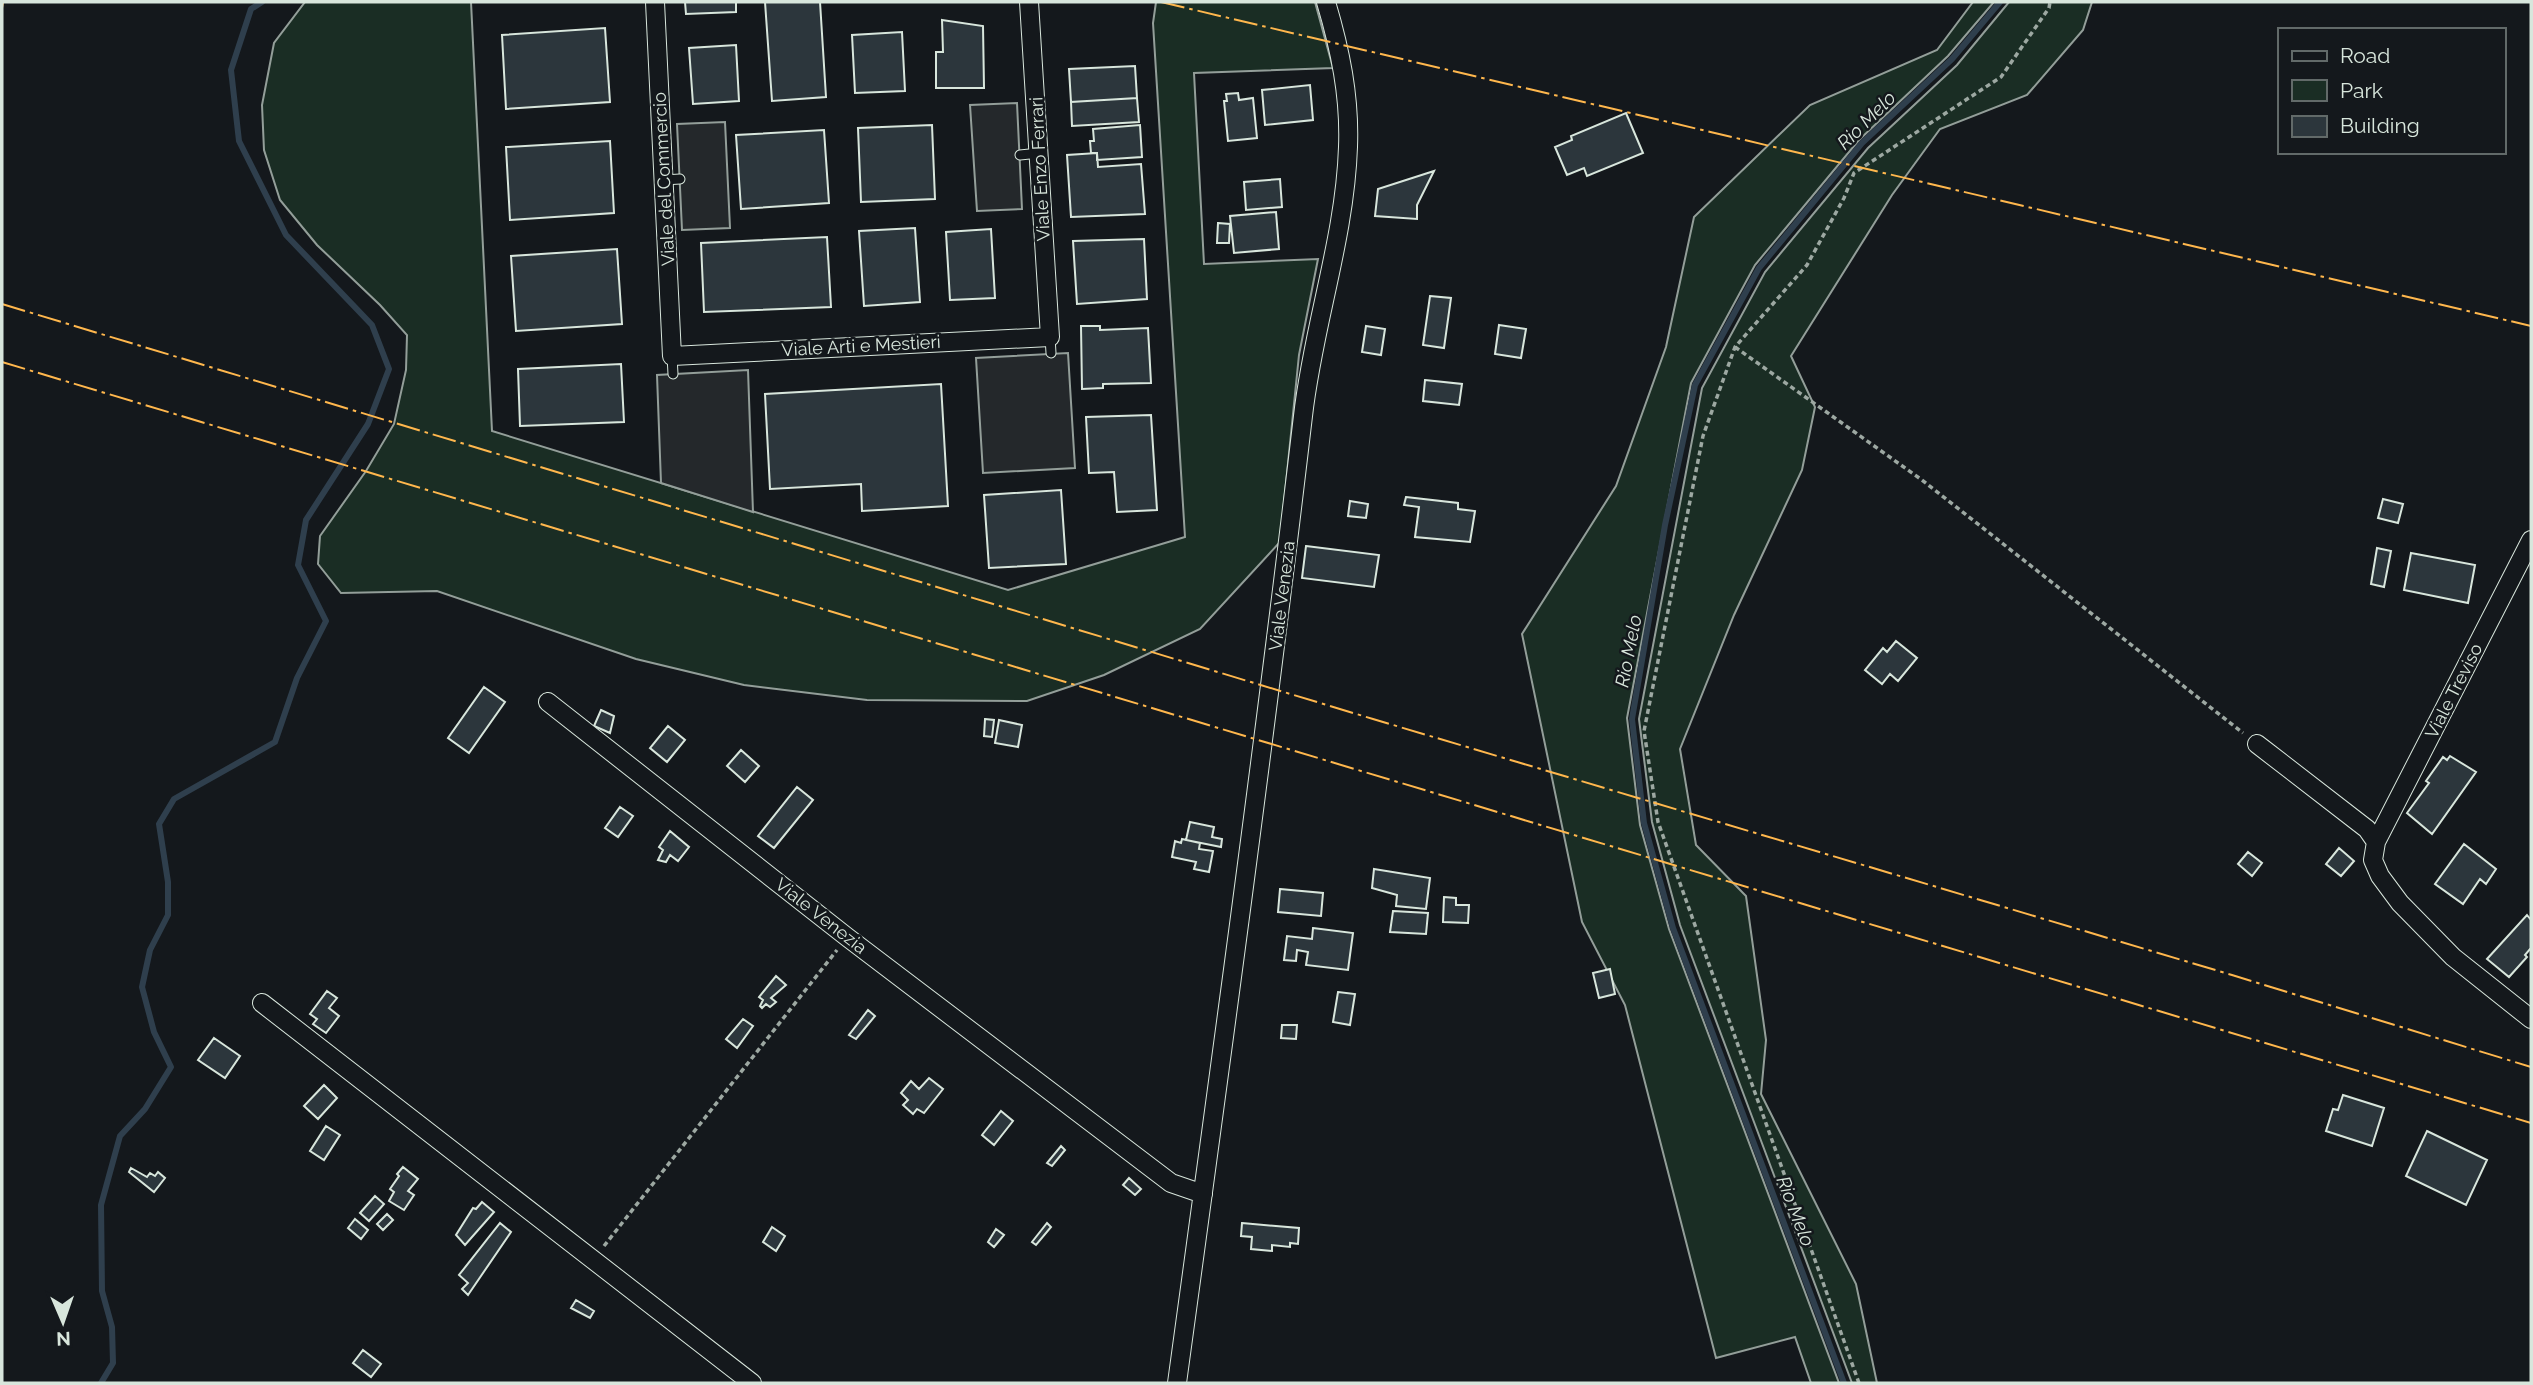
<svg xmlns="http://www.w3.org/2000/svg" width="2533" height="1385" font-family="Raleway,sans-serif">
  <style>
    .green { fill: #1a2d24; stroke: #939e99; stroke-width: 2 }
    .parking { fill: #24282b; stroke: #939e99; stroke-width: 2 }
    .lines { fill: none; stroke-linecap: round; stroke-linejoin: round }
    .stream { stroke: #2f3f4d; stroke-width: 6 }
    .building { fill: #2c363c; stroke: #d8e6dc; stroke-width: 2 }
    .lane-casing { stroke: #d8e6dc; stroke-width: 11 }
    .street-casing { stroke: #d8e6dc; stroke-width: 20 }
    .path { stroke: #9da8a2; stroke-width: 3.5; stroke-dasharray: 5 3.5; stroke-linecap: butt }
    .lane { stroke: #14181c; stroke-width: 9 }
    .street { stroke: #14181c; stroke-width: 18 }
    .power { stroke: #ffb74d; stroke-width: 2; stroke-dasharray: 24 5 3.5 5; stroke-linecap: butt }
    .labels { text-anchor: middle; stroke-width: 5; stroke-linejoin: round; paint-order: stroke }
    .street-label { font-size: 18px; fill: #d8e6dc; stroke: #14181c }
    .water-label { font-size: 19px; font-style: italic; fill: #d8e6dc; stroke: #14181c }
  </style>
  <rect width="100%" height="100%" fill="#14181c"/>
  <path class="green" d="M305 2H471L492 431 1008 590 1185 537 1153 23 1156 2H1315L1333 68 1194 73 1204 264 1318 259 1299 355 1280 542 1200 629 1104 675 1027 701 867 700 744 685 636 659 437 591 341 593 318 564 320 536 366 471 394 424 406 370 407 335 380 305 317 245 280 200 264 150 262 105 274 43Z
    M1973 2H1994L1948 56 1859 140 1755 265 1691 383 1627 718 1640 825 1669 929 1839 1383H1811L1795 1337 1716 1358 1625 1005 1582 922 1522 634 1616 486 1666 347 1694 217 1810 105 1937 50Z
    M2009 2H2092L2083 30 2027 95 1940 129 1892 195 1791 356 1815 407 1802 470 1734 615 1680 749 1696 845 1746 896 1766 1040 1761 1094 1856 1284 1877 1383H1852L1680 925 1652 822 1639 719 1702 388 1765 272 1868 148 1957 65Z"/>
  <path class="parking" d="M1017 103 1022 209 977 211 970 105Z
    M725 122 730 228 682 230 677 124Z
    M1068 353 1075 468 983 473 976 358Z
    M748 370 753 512 661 483 657 375Z"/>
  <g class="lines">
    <path class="stream" d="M101 1383 113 1363 112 1327 102 1291 101 1205 120 1136 145 1109 171 1067 154 1032 142 987 150 950 168 915V882L159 824 174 799 275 742 297 678 326 621 298 565 306 520 368 424 389 369 372 325 286 235 239 141 231 70 251 9 262 2
      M1844 1383 1673 928 1644 823 1632 719 1665 525 1695 385 1759 268 1862 143 1952 59 2000 2"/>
  </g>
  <path class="building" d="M685 2H736V12L686 14Z
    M765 2H820L826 97 772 101Z
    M942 20 983 26 984 88H936V52H943Z
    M605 28 610 102 506 109 502 35Z
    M902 32 905 91 855 93 852 35Z
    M736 45 739 101 693 104 689 48Z
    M1135 66 1137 98 1071 102 1069 69Z
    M1310 85 1313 120 1265 125 1262 90Z
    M1238 93 1239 100 1253 98 1257 138 1228 141 1224 101H1227L1226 94Z
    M1137 98 1139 122 1072 126 1071 102Z
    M1626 113 1643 153 1587 176 1584 168 1567 175 1555 147 1572 140 1571 136Z
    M932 125 935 199 861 202 858 128Z
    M1140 125 1142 157 1097 160V153H1091L1090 141H1094L1093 129Z
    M824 130 829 203 741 209 736 135Z
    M610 141 614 213 510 220 506 147Z
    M1097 153 1098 167 1141 164 1145 214 1071 217 1067 155Z
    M1434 171 1417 205V219L1375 216 1378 189Z
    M1280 179 1282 207 1246 210 1244 182Z
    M1276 212 1279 249 1234 253 1230 216Z
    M1218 223 1230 224 1229 243H1217Z
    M915 228 920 302 864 306 859 231Z
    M991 229 995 298 950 300 946 232Z
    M827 237 831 307 704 312 701 243Z
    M1144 239 1147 299 1077 304 1073 241Z
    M617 249 622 324 516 331 511 256Z
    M1430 296 1451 298 1444 348 1423 345Z
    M1499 325 1526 329 1521 358 1495 354Z
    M1081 326H1100V330L1148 328 1151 383 1103 384V388L1082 389Z
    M1366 326 1385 329 1381 355 1362 352Z
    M621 364 624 422 520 426 518 369Z
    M1425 380 1462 384 1459 405 1423 401Z
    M941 384 948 506 862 511 861 484 770 489 765 394Z
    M1151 415 1157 510 1117 512 1114 472 1089 473 1086 417Z
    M1061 490 1066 564 989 568 984 495Z
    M1406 497 1458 503V509L1475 511 1470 542 1415 537 1419 507 1404 505Z
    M2383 499 2403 504 2398 523 2378 518Z
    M1350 501 1368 504 1366 518 1348 516Z
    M1306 546 1379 555 1374 587 1302 578Z
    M2377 548 2391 551 2384 587 2371 584Z
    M2411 553 2475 565 2468 603 2404 590Z
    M1896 641 1917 658 1898 681 1890 674 1882 684 1865 670 1883 648 1887 652Z
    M484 687 505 702 469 753 448 738Z
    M601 710 614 716 610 733 594 726Z
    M985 719 994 720 992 737 984 736Z
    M999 720 1022 725 1018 747 995 743Z
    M668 726 685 740 667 762 650 748Z
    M741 750 759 766 745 782 727 766Z
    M2450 756 2476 772 2432 834 2407 813 2429 783 2426 781 2443 757 2447 760Z
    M797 787 813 800 774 848 758 836Z
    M620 807 633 816 618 837 605 828Z
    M1190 822 1214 827 1212 837 1222 839 1221 847 1186 840Z
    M670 831 689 847 678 861 670 855 666 862 658 860 663 850 659 847Z
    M1182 839 1200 843 1199 849 1213 851 1209 872 1194 869 1196 862 1172 857 1175 841 1181 843Z
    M2464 844 2496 869 2486 884 2480 879 2463 904 2435 884Z
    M2339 848 2354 861 2341 876 2326 864Z
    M2248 852 2262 863 2252 876 2238 864Z
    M1374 869 1430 878 1426 909 1396 906 1397 895 1372 888Z
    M1280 889 1323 893 1321 916 1278 912Z
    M1444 897 1456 898V905H1469L1468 923 1443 922Z
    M1393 911 1428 913 1426 934 1390 932Z
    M2527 915 2531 920V948L2525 955 2527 957 2509 977 2487 959Z
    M1313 928 1353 933 1348 970 1306 965 1308 952 1297 950 1296 961 1284 960 1287 936 1312 939Z
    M1610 969 1615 994 1599 998 1593 973Z
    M776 976 786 985 771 998 776 1002 770 1007 766 1004 762 1008 760 1006 763 1000 759 997Z
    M327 991 337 998 329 1008 339 1016 326 1033 313 1024 317 1019 310 1014Z
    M1338 992 1355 994 1350 1025 1333 1022Z
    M868 1010 875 1016 856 1039 849 1035Z
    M743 1019 753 1026 737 1048 726 1039Z
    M1282 1025H1297L1296 1039 1281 1038Z
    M214 1038 240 1056 225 1078 198 1060Z
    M929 1078 943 1089 924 1113 917 1109 913 1114 903 1105 908 1100 901 1093 911 1081 919 1089Z
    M324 1085 337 1098 318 1119 304 1106Z
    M2343 1095 2384 1108 2372 1146 2326 1131 2333 1109 2338 1110Z
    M1001 1111 1013 1121 994 1145 982 1135Z
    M326 1126 340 1135 324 1160 310 1151Z
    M2427 1131 2487 1160 2466 1205 2406 1176Z
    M1061 1146 1065 1150 1052 1166 1047 1163Z
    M403 1167 418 1179 408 1191 414 1195 404 1210 389 1201 394 1192 390 1189 399 1176 397 1174Z
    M131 1168 147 1177 150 1173 155 1176 158 1172 165 1178 154 1192 129 1172Z
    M1129 1178 1141 1189 1135 1195 1123 1185Z
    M375 1196 384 1204 369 1221 360 1213Z
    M482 1202 494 1212 465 1245 456 1235 473 1208 476 1209Z
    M387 1214 393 1220 383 1230 377 1224Z
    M355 1219 368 1230 361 1239 348 1228Z
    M500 1223 511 1232 468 1295 462 1289 468 1283 459 1275Z
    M1047 1223 1051 1227 1036 1245 1032 1242Z
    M1242 1223 1299 1228 1298 1244 1290 1243V1247L1272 1245V1251L1251 1249 1252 1237 1241 1236Z
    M772 1227 785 1236 776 1251 763 1242Z
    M996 1229 1004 1235 994 1247 988 1242Z
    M576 1300 594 1311 590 1318 571 1308Z
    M363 1350 381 1364 371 1377 353 1363Z"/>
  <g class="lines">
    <g class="lane-casing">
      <path id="lane" d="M1020 155 1039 153
        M664 180 680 179
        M1050 337 1051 353
        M672 356 673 374"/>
    </g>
    <g class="street-casing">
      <path id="street" d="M655 2 672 356 1050 337 1029 2
        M2531 540 2376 842 2373 860 2380 876 2400 903 2453 957 2531 1019
        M548 702 847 937 1171 1183 1203 1194
        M2257 744 2367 829 2376 842
        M262 1003 752 1383
        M1177 1383C1221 1061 1265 739 1303 416 1313 326 1345 238 1348 147 1350 96 1340 49 1326 2"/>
    </g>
    <path class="path" d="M1735 347 1922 480 2243 733
      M604 1246 837 950
      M1859 1383 1658 822 1644 731 1703 436 1735 347 1807 265 1844 198 1854 173 2001 77 2049 8 2050 2"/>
    <use href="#lane" class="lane"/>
    <use href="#street" class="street"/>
    <path class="power" d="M1161 2 2531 326
      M2 8 3 2
      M2 304 1373 719 2232 975 2531 1067
      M2 362 2531 1123"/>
  </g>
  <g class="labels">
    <g class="street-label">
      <text transform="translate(1040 169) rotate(-93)" y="6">Viale Enzo Ferrari</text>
      <text transform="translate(664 179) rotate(-93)" y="6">Viale del Commercio</text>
      <text transform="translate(861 346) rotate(-3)" y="6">Viale Arti e Mestieri</text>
      <text transform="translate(1282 596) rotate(-83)" y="6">Viale Venezia</text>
      <text transform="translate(2454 691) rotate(-63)" y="6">Viale Treviso</text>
      <text transform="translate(821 916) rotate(38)" y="6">Viale Venezia</text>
    </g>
    <g class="water-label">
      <text transform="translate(1866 120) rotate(-45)" y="7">Rio Melo</text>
      <text transform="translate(1628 651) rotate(-79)" y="7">Rio Melo</text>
      <text transform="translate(1796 1211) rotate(69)" y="7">Rio Melo</text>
    </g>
  </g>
  <rect width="2533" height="1385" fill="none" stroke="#d8e6dc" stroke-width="7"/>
  <rect x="2278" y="28" width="228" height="126" fill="#14181c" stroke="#626a69" stroke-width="2"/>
  <rect x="2292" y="51" width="35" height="10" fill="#14181c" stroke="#626a69" stroke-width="2"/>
  <text x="2340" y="63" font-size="21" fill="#d8e6dc">Road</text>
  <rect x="2292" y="80" width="35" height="21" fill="#1a2d24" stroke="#626a69" stroke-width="2"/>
  <text x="2340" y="98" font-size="21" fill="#d8e6dc">Park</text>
  <rect x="2292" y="116" width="35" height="21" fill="#2c363c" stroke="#626a69" stroke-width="2"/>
  <text x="2340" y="133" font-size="21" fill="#d8e6dc">Building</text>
  <g transform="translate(63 1322) rotate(178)" stroke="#14181c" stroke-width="5" paint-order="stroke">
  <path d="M0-5L12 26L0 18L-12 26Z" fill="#d8e6dc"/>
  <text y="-10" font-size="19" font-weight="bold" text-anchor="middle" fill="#d8e6dc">N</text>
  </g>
</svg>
